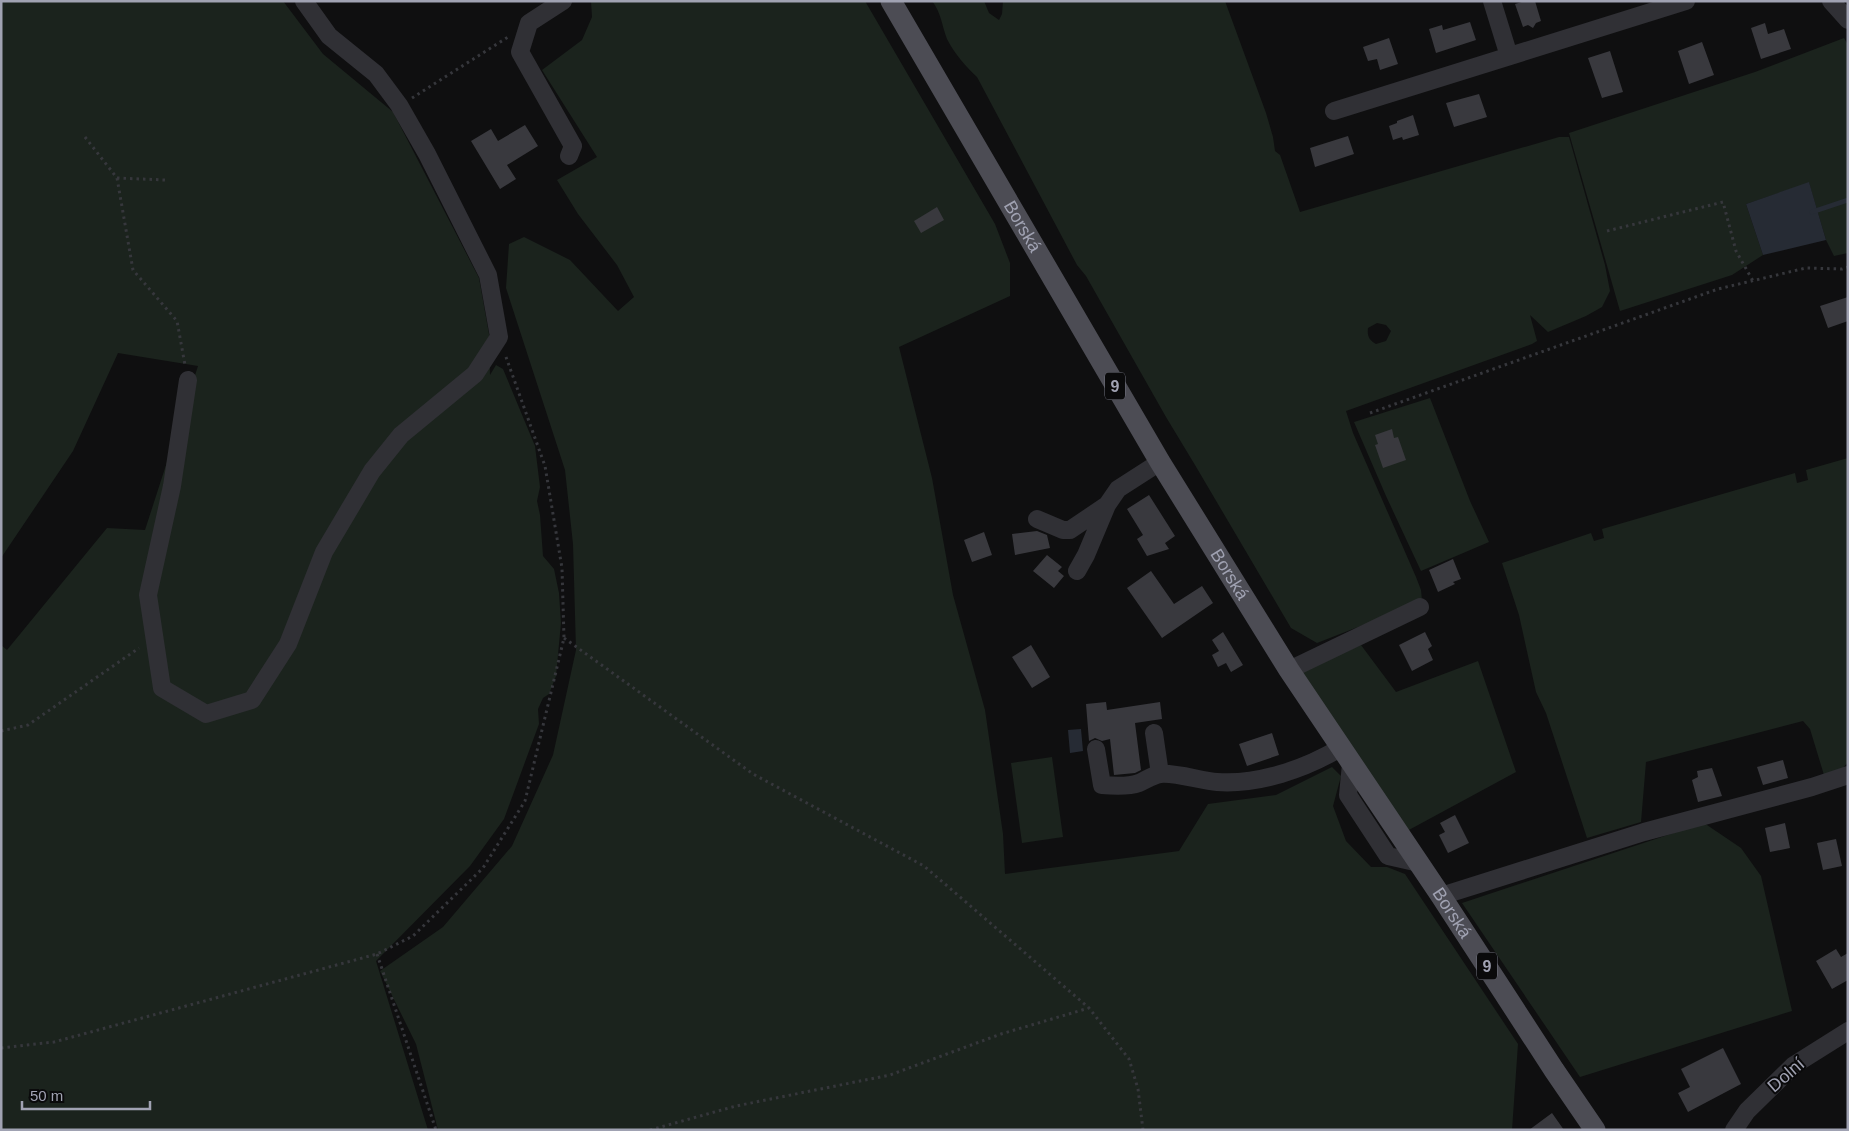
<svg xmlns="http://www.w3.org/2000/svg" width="1849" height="1131" font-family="Arial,sans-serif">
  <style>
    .green { fill: #1b231d; fill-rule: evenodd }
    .water { fill: #262b34 }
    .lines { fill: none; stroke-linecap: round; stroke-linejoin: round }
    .stream { stroke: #262b34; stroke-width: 5 }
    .building { fill: #39393e }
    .path { stroke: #36373c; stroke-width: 3; stroke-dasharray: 2.5 4; stroke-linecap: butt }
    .minor { stroke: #303035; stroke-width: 18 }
    .major { stroke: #4c4c54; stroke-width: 21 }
    .labels { text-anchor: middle; stroke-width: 4; stroke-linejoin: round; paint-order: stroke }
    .shield { fill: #0a0a0b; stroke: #737480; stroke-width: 1 }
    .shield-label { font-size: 16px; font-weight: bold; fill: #a0a2b2 }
    .street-label { font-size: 18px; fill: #a0a2b2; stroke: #0a0a0b }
  </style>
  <rect width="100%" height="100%" fill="#0f0f10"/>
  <path class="green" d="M1 1H283L323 54 393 112 479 278 489 334 490 375 496 365 503 369 535 446 540 487 537 501 540 515 543 556 554 569 559 593 561 623 556 676 549 694 543 698 538 709 539 724 504 819 470 866 376 961 428 1130H1V645L7 650 107 528 145 530 198 366 118 353 73 451 1 558Z
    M591 1H865L995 224 1010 263V296L899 347 932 478 953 595 985 710 1003 834 1005 874 1179 851 1208 804 1276 795 1332 767 1341 776 1333 806 1346 841 1371 867H1387L1405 874 1518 1044 1512 1130H438L416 1044 380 971 443 927 512 846 553 755 576 650 573 544 565 470 506 288 509 244 524 237 570 260 618 311 634 297 617 265 578 214 557 180 597 157 542 70 582 40 592 17Z
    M932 1H984L989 13 999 20 1002 14 1003 1H1225L1266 113 1273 137 1275 151 1280 155 1300 212 1559 137H1569L1605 265 1610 291 1602 307 1586 316 1548 332 1530 315 1537 341 1532 344 1346 411 1353 433 1416 577 1421 590 1422 600 1399 611 1317 643 1291 628 1195 465 1166 417 1086 276 1077 265 977 77C966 67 954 53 947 39 942 26 941 12 932 1ZM1377 323 1386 325 1391 331 1386 341 1376 344C1369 340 1367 336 1368 328Z
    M1844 38 1848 45V253L1834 256 1826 240 1809 183 1746 204 1763 255 1732 275 1620 311 1569 133 1755 72Z
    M1430 398 1470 501 1489 542 1421 571 1386 496 1354 422Z
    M1848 458V762L1843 768 1824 775 1810 729 1803 721 1646 762 1641 822 1587 838 1546 713 1536 692 1519 615 1502 563 1591 533 1594 541 1604 538 1602 529 1795 473 1797 483 1808 480 1806 470Z
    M1361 645 1396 692 1478 661 1516 772 1407 831 1301 672Z
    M1052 757 1063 837 1022 843 1011 763Z
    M1704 823 1741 848 1761 876 1792 1011 1580 1077 1462 903Z"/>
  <path class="water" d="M1809 182 1826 240 1763 255 1746 204Z
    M1081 729 1083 751 1070 753 1068 730Z"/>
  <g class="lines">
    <path class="stream" d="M1812 212 1848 200"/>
  </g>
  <path class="building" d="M1525 1H1535L1541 21 1536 23 1533 28 1528 25 1523 27 1515 4Z
    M1470 22 1476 40 1436 53 1429 29 1442 25 1443 30Z
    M1765 23 1768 34 1784 29 1791 49 1761 59 1751 28Z
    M1389 38 1398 64 1380 70 1377 59 1368 61 1363 47Z
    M1702 42 1714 75 1689 84 1678 51Z
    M1610 51 1623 92 1602 98 1588 58Z
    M1479 94 1487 117 1454 127 1446 103Z
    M1413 115 1419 135 1403 140 1402 137 1393 140 1389 126 1397 123V121Z
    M525 125 538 146 507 165 516 179 500 189 471 141 491 129 498 141Z
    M1348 136 1354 154 1315 167 1310 148Z
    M937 207 944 220 921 233 914 221Z
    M1848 297V321L1828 328 1820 306Z
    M1392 429 1394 438 1398 437 1406 460 1383 468 1375 445 1378 444 1375 435Z
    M1149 495 1175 536 1165 543 1169 549 1147 556 1137 539 1143 535 1127 509Z
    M1037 531 1047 535 1050 548 1015 555 1012 534Z
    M984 532 992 555 972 562 964 540Z
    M1047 555 1062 567 1058 571 1064 576 1054 588 1033 571Z
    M1453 559 1461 579 1453 582 1455 584 1438 592 1429 570Z
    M1151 571 1174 604 1202 586 1213 603 1162 638 1127 588Z
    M1223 632 1243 665 1231 672 1226 663 1218 667 1212 655 1219 651 1212 640Z
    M1425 632 1432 646 1428 649 1433 660 1412 671 1399 645Z
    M1031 645 1050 677 1032 688 1012 657Z
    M1106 702 1107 710 1160 702 1162 719 1135 723 1141 770 1135 773 1114 775 1110 739 1102 741 1095 738 1089 741 1086 704Z
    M1272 733 1279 755 1247 766 1239 744Z
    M1783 760 1788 778 1763 785 1757 767Z
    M1712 768 1722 796 1698 802 1692 780 1698 777 1697 771Z
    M1455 815 1469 843 1448 853 1439 835 1445 832 1440 823Z
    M1785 823 1790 848 1770 852 1765 828Z
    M1836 839 1842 866 1823 870 1817 843Z
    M1836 949 1841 957 1848 953V980L1832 989 1816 961Z
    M1723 1048 1741 1084 1688 1112 1678 1093 1690 1087 1681 1069Z
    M1552 1113 1564 1130H1529Z"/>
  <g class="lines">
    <path class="path" d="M412 98 508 37
      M85 137 117 178 133 270 177 321 185 365
      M117 178 165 180
      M1607 231 1723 202 1736 251 1753 281
      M1370 413 1718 289 1806 268 1842 269 1848 267
      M564 638 753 774 924 866 1089 1008
      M1 731 28 725 139 648
      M377 954 436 1130
      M1 1048 54 1042 377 954 413 936 483 868 525 801 564 638 562 568 545 466 506 357
      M650 1130 736 1106 890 1075 1001 1034 1089 1008 1129 1059 1138 1089 1143 1130"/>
    <path class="minor" d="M563 1 529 23 520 52 573 146 569 156
      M1492 1 1509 56
      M1831 1 1848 20
      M1334 111 1686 1
      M188 380 172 486 148 595 162 688 206 714 252 700 288 644 324 552 372 471 401 435 475 374 499 337 488 275 427 154 399 105 376 74 329 36 304 1
      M1037 519 1063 530H1070L1107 505
      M1077 571 1086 555 1107 505 1118 489 1160 462
      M1289 670 1420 607
      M1154 733 1160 774
      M1096 749 1102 785C1113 786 1128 787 1139 783 1146 780 1153 775 1160 774 1174 772 1202 781 1217 782 1258 785 1305 769 1340 748
      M1351 764 1348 795 1388 856 1419 863
      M1441 896 1644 832 1812 787 1848 775
      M1734 1130 1747 1111 1794 1065 1848 1031"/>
    <path class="major" id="s1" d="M891 1 1160 462 1289 670 1441 896 1554 1070 1595 1130"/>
  </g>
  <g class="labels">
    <g class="shield">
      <rect x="1105" y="372.5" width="20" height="27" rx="4"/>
      <rect x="1477" y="952.5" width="20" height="27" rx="4"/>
    </g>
    <g class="shield-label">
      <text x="1115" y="392">9</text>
      <text x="1487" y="972">9</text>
    </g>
    <g class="street-label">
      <text dy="6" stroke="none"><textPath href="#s1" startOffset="261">Borská</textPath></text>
      <text dy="6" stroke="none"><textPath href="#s1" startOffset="666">Borská</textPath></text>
      <text dy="6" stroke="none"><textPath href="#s1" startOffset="1071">Borská</textPath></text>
      <text transform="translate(1786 1075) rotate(-41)" y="6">Dolní</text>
    </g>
  </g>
  <rect width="1849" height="1131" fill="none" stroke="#a0a2b2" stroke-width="5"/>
  <path d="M22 1101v8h128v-8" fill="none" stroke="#a0a2b2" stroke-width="2.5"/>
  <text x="30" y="1101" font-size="15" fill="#a0a2b2" stroke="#0a0a0b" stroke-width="4" paint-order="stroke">50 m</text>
</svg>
